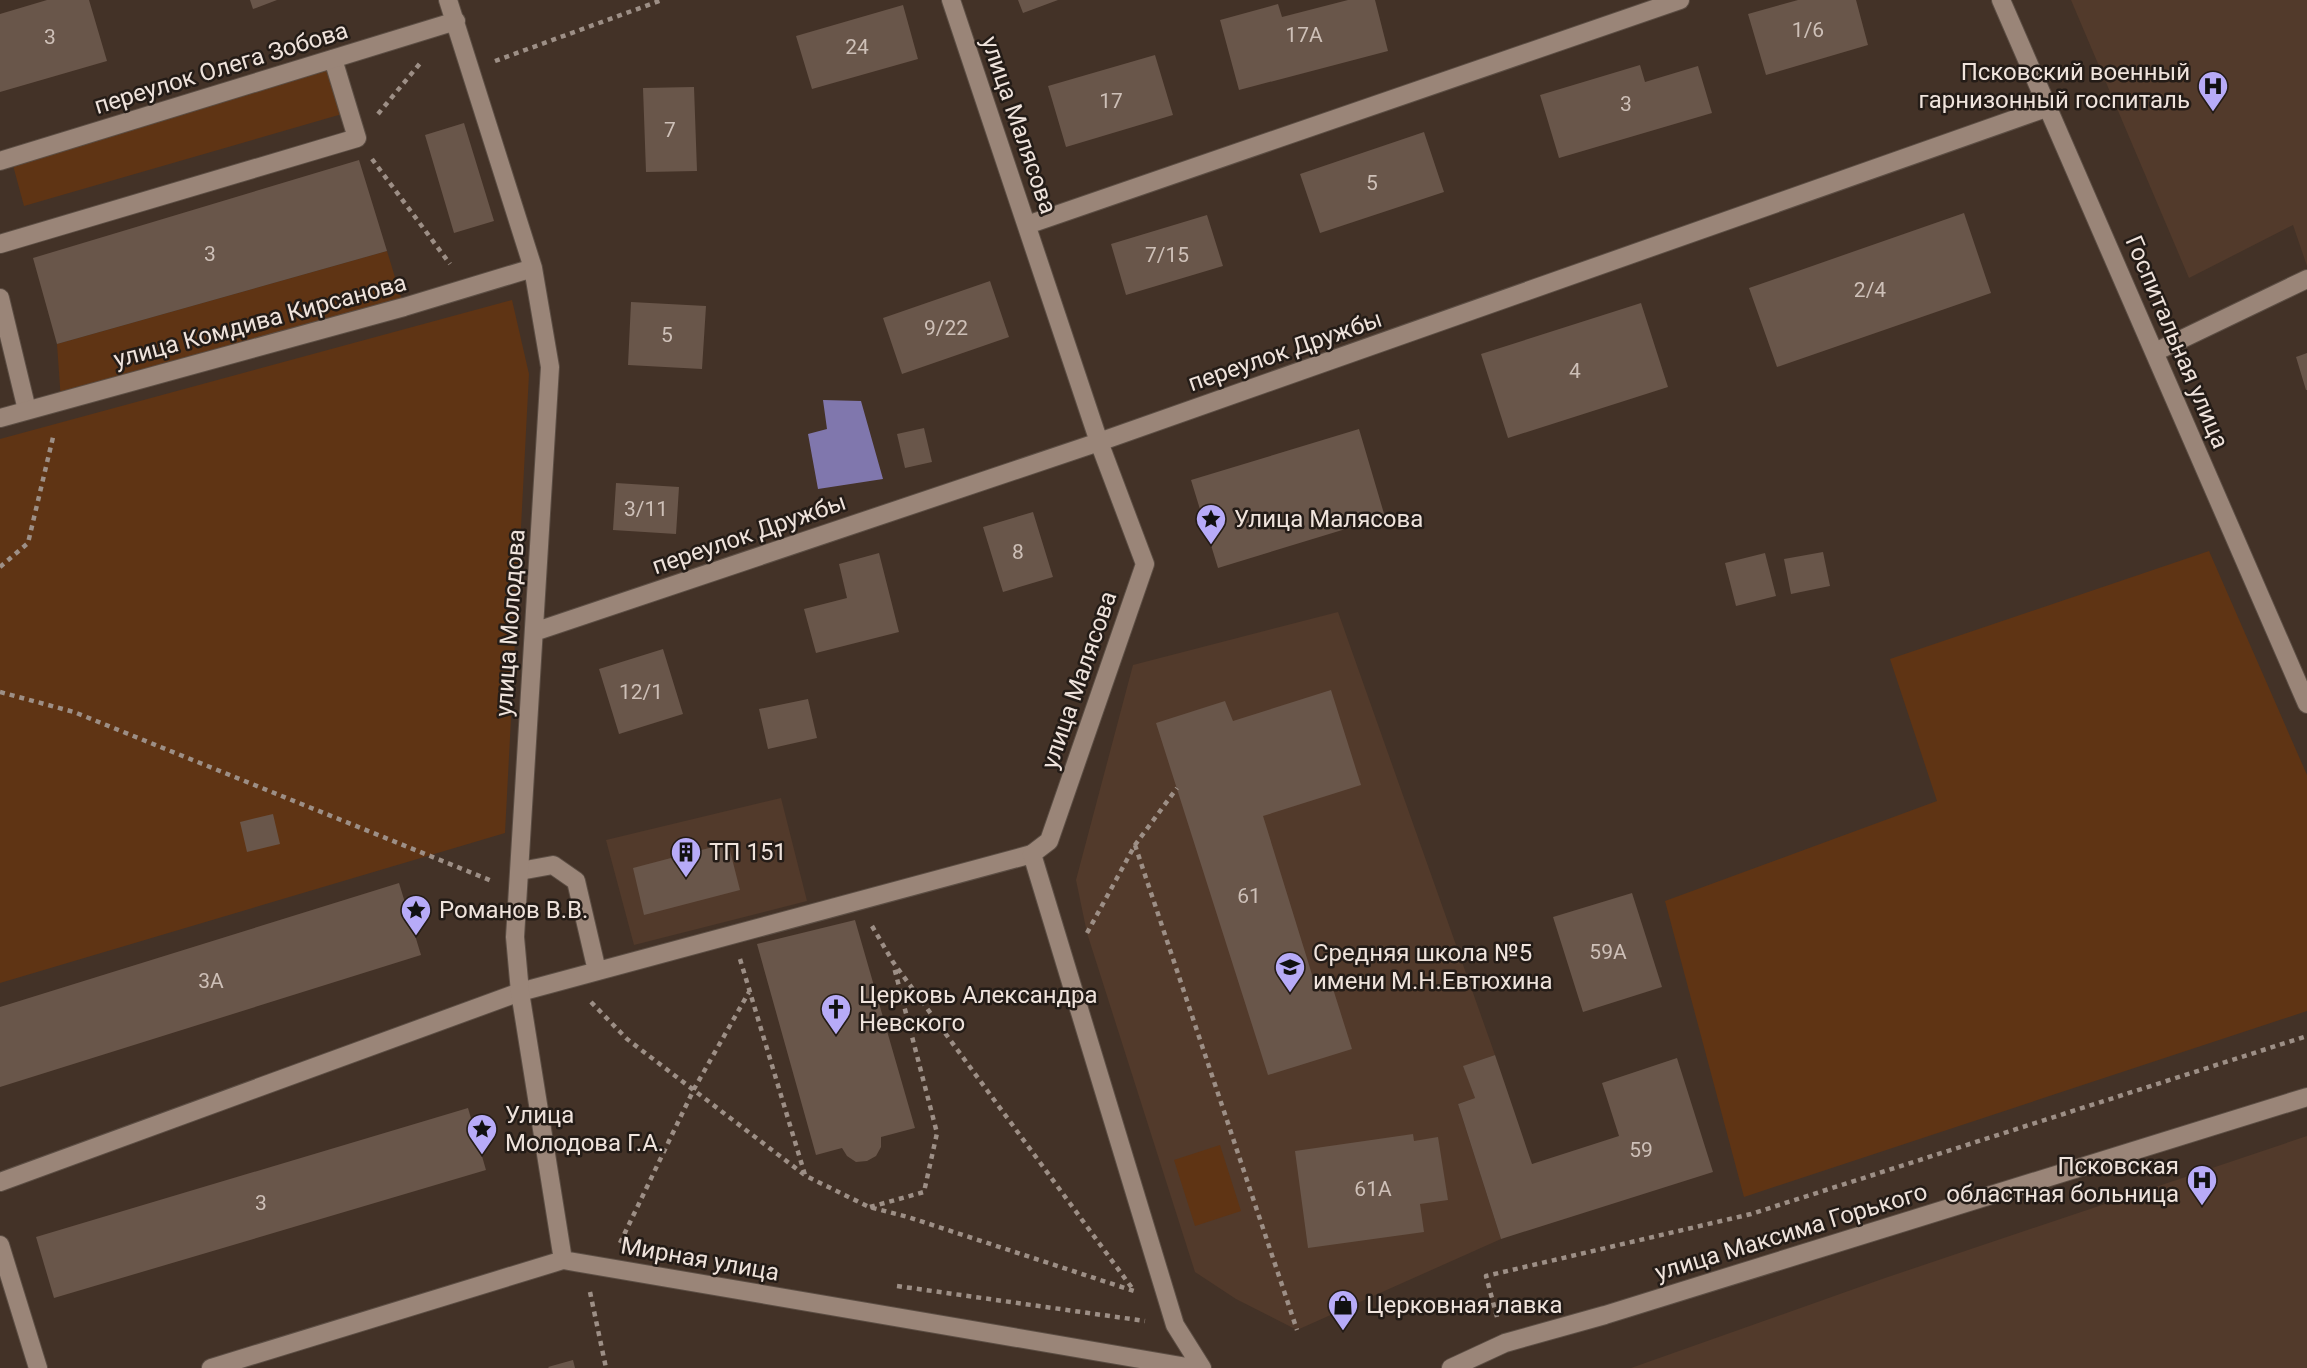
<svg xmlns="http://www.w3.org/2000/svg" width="2307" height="1368" font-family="Roboto,sans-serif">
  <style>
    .built { fill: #523a2b }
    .green { fill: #5f3414 }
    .water { fill: #8077ad }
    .building { fill: #69564a }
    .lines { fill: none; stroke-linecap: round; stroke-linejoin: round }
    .lane-casing { stroke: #5c4e44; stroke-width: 20 }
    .street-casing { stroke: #5c4e44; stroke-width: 20 }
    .secondary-casing { stroke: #5c4e44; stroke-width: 20 }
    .path { stroke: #9d8f86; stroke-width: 4.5; stroke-dasharray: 5 5; stroke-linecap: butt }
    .lane { stroke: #9a8578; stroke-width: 18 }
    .street { stroke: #9a8578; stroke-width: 18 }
    .secondary { stroke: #9a8578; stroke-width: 18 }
    .labels { text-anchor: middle; stroke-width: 5; stroke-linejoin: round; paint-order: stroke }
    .number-label { font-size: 21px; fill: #cec0b8 }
    .street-label { font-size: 24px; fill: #efe3dc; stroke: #241c17 }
    .poi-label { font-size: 24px; fill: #efe3dc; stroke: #241c17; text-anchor: start }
  </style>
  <rect width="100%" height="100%" fill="#433227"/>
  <path class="built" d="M2071 0H2307V266L2293 225 2189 278Z
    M1338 612 1495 1055 1464 1066 1475 1098 1458 1104 1501 1239 1297 1330 1236 1299 1195 1272 1087 933 1076 880 1133 665Z
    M781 798 807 901 634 945 606 840Z
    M2307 1136V1368H1631L1885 1278Z"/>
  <path class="green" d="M333 59 349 112 24 206 11 158Z
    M387 251 404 307 61 401 57 344Z
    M512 300 529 374 505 833 0 983V439Z
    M2209 551 2307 775V1011L1744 1197 1665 901 1937 801 1890 659Z
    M1220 1145 1241 1211 1195 1226 1174 1160Z"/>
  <path class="water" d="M823 400 861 401 883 479 818 489 808 434 827 429Z"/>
  <path class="building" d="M47 0H89L107 61 0 92V14Z
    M250 0H277L253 9Z
    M1018 0H1058L1023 13Z
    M1348 0H1375L1388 51 1239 90 1220 20 1278 4 1282 17Z
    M1798 0H1856L1868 45 1766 75 1748 14Z
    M903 5 918 59 812 89 796 36Z
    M1155 55 1173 115 1066 147 1048 86Z
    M1640 65 1645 82 1698 66 1712 113 1559 158 1540 95Z
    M694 87 697 171 646 172 643 88Z
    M464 123 494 221 454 233 425 135Z
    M1424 132 1444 192 1320 233 1300 174Z
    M359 160 387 251 57 344 33 258Z
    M1964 213 1991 293 1777 367 1749 288Z
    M1207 215 1223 266 1126 295 1111 244Z
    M990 281 1009 337 902 374 883 318Z
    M631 302 706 306 702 369 628 365Z
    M1641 303 1668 387 1508 438 1481 354Z
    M2307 353V390H2306L2296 357Z
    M924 428 932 462 905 468 897 434Z
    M1359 429 1385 517 1218 568 1191 480Z
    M616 483 679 487 676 534 613 530Z
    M1033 512 1053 577 1003 592 983 527Z
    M1823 552 1830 586 1791 594 1784 559Z
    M879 553 899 632 816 653 804 609 847 598 839 564Z
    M1765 553 1776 596 1736 606 1725 563Z
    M663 649 683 714 619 734 599 669Z
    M1331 690 1361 785 1263 816 1314 981 1329 976 1352 1049 1268 1075 1156 723 1225 701 1233 721Z
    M808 699 817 738 768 749 759 709Z
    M273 814 280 844 247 852 240 822Z
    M728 843 740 890 644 915 633 868Z
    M399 883 421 955 0 1087V1007Z
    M1632 893 1662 987 1583 1012 1553 917Z
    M855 920 915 1128 881 1137V1147L876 1156 867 1161 856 1162 847 1156 842 1148 816 1155 757 944Z
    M1495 1055 1532 1164 1619 1136 1602 1083 1677 1058 1713 1172 1501 1239 1458 1104 1475 1098 1463 1066Z
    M468 1108 486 1170 54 1298 36 1237Z
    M1413 1134 1414 1141 1438 1137 1448 1200 1420 1204 1424 1232 1308 1248 1295 1151Z
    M573 1360 575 1368H549L548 1367Z"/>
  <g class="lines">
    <g class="lane-casing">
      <path id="lane" d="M0 244 357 138 333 59
        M0 298 27 410
        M2155 352 2307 279
        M520 871 553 865 576 881 597 971
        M0 1182 520 992 1032 854
        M0 1245 38 1368"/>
    </g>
    <g class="street-casing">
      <path id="street" d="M448 0 533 268 550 367 515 937 520 992 563 1260
        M951 0 1099 442 1145 564 1049 841 1032 854 1175 1325 1202 1368
        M2001 0 2307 704
        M0 161 456 21
        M1027 225 1680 0
        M0 418 404 307 533 268
        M534 632 1099 442 2049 107
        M211 1368 563 1260 1193 1368"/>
    </g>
    <g class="secondary-casing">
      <path id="secondary" d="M1451 1368 1505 1343 1605 1315 2307 1097"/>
    </g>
    <path class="path" d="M495 61 662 0
      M378 114 422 61
      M372 159 450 264
      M0 567 28 543 54 433
      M0 692 74 712 492 881
      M1135 845 1297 1330
      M872 926 893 962 1132 1288
      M1087 933 1135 845 1177 788
      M740 959 805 1175
      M591 1002 627 1039 806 1176 869 1207 908 1217 1137 1292
      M870 1207 924 1192 937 1133 894 967
      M620 1243 694 1089 749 992
      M897 1286 1145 1321
      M590 1292 606 1368
      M1497 1317 1486 1276 1751 1214 2307 1036"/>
    <use href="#lane" class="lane"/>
    <use href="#street" class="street"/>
    <use href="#secondary" class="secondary"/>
  </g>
  <defs>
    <g id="hospital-pin" transform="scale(1.575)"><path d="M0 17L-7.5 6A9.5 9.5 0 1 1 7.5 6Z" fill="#b7abf8" stroke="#241c17"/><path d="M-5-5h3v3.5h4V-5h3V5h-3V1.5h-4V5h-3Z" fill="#111"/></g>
    <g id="sight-pin" transform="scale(1.575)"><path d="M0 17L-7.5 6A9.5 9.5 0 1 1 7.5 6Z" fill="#b7abf8" stroke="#241c17"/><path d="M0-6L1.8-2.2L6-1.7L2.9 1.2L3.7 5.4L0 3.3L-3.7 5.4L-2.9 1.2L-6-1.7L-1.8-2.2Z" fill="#111"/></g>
    <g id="building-pin" transform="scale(1.575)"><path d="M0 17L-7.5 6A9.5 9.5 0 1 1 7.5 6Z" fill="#b7abf8" stroke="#241c17"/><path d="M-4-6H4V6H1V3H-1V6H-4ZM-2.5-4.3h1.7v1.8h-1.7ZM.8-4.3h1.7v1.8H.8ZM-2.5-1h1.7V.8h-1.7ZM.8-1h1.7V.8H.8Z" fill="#111"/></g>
    <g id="school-pin" transform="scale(1.575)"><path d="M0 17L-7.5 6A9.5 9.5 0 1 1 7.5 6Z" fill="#b7abf8" stroke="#241c17"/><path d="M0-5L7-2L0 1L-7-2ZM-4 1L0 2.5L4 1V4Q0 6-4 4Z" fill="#111"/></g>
    <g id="church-pin" transform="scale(1.575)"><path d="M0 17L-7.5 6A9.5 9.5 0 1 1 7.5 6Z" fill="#b7abf8" stroke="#241c17"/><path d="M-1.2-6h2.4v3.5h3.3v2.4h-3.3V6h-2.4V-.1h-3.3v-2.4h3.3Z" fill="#111"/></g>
    <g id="shop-pin" transform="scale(1.575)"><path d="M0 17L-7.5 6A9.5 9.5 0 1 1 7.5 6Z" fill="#b7abf8" stroke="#241c17"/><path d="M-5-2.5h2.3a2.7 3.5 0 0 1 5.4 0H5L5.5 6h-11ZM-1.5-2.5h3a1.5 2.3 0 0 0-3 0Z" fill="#111"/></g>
  </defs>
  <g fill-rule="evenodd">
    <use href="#hospital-pin" x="2213" y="86"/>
    <use href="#sight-pin" x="1211" y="519"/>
    <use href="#building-pin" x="686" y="852"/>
    <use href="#sight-pin" x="416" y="910"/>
    <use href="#school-pin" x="1290" y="967"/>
    <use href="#church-pin" x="836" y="1009"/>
    <use href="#sight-pin" x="482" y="1129"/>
    <use href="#hospital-pin" x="2202" y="1180"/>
    <use href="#shop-pin" x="1343" y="1305"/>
  </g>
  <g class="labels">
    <g class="number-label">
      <text x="1808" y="37">1/6</text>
      <text x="1304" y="42">17А</text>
      <text x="50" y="44">3</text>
      <text x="857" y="54">24</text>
      <text x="1111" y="108">17</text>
      <text x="1626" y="111">3</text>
      <text x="670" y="137">7</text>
      <text x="1372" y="190">5</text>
      <text x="210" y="261">3</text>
      <text x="1167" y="262">7/15</text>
      <text x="1870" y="297">2/4</text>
      <text x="946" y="335">9/22</text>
      <text x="667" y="342">5</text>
      <text x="1575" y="378">4</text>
      <text x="646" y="516">3/11</text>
      <text x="1018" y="559">8</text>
      <text x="641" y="699">12/1</text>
      <text x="1249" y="903">61</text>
      <text x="1608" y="959">59А</text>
      <text x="211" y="988">3А</text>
      <text x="1641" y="1157">59</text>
      <text x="1373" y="1196">61А</text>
      <text x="261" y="1210">3</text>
    </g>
    <g class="street-label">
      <text transform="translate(221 68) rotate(-17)" y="8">переулок Олега Зобова</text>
      <text transform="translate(1019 125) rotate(71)" y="8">улица Малясова</text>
      <text transform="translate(260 321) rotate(-15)" y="8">улица Комдива Кирсанова</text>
      <text transform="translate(2177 342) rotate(67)" y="8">Госпитальная улица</text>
      <text transform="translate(1285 351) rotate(-19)" y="8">переулок Дружбы</text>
      <text transform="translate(749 534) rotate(-19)" y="8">переулок Дружбы</text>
      <text transform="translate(510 623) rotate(-86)" y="8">улица Молодова</text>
      <text transform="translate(1079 680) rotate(-71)" y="8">улица Малясова</text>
      <text transform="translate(1791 1232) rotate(-17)" y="8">улица Максима Горького</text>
      <text transform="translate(700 1259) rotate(10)" y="8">Мирная улица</text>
    </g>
    <g class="poi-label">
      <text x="2190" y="80" text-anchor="end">Псковский военный<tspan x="2190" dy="28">гарнизонный госпиталь</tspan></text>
      <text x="1234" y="527">Улица Малясова</text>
      <text x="709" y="860">ТП 151</text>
      <text x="439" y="918">Романов В.В.</text>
      <text x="1313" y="961">Средняя школа №5<tspan x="1313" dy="28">имени М.Н.Евтюхина</tspan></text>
      <text x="859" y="1003">Церковь Александра<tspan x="859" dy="28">Невского</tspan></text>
      <text x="505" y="1123">Улица<tspan x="505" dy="28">Молодова Г.А.</tspan></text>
      <text x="2179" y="1174" text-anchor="end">Псковская<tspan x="2179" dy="28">областная больница</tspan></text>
      <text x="1366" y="1313">Церковная лавка</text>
    </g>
  </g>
</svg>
